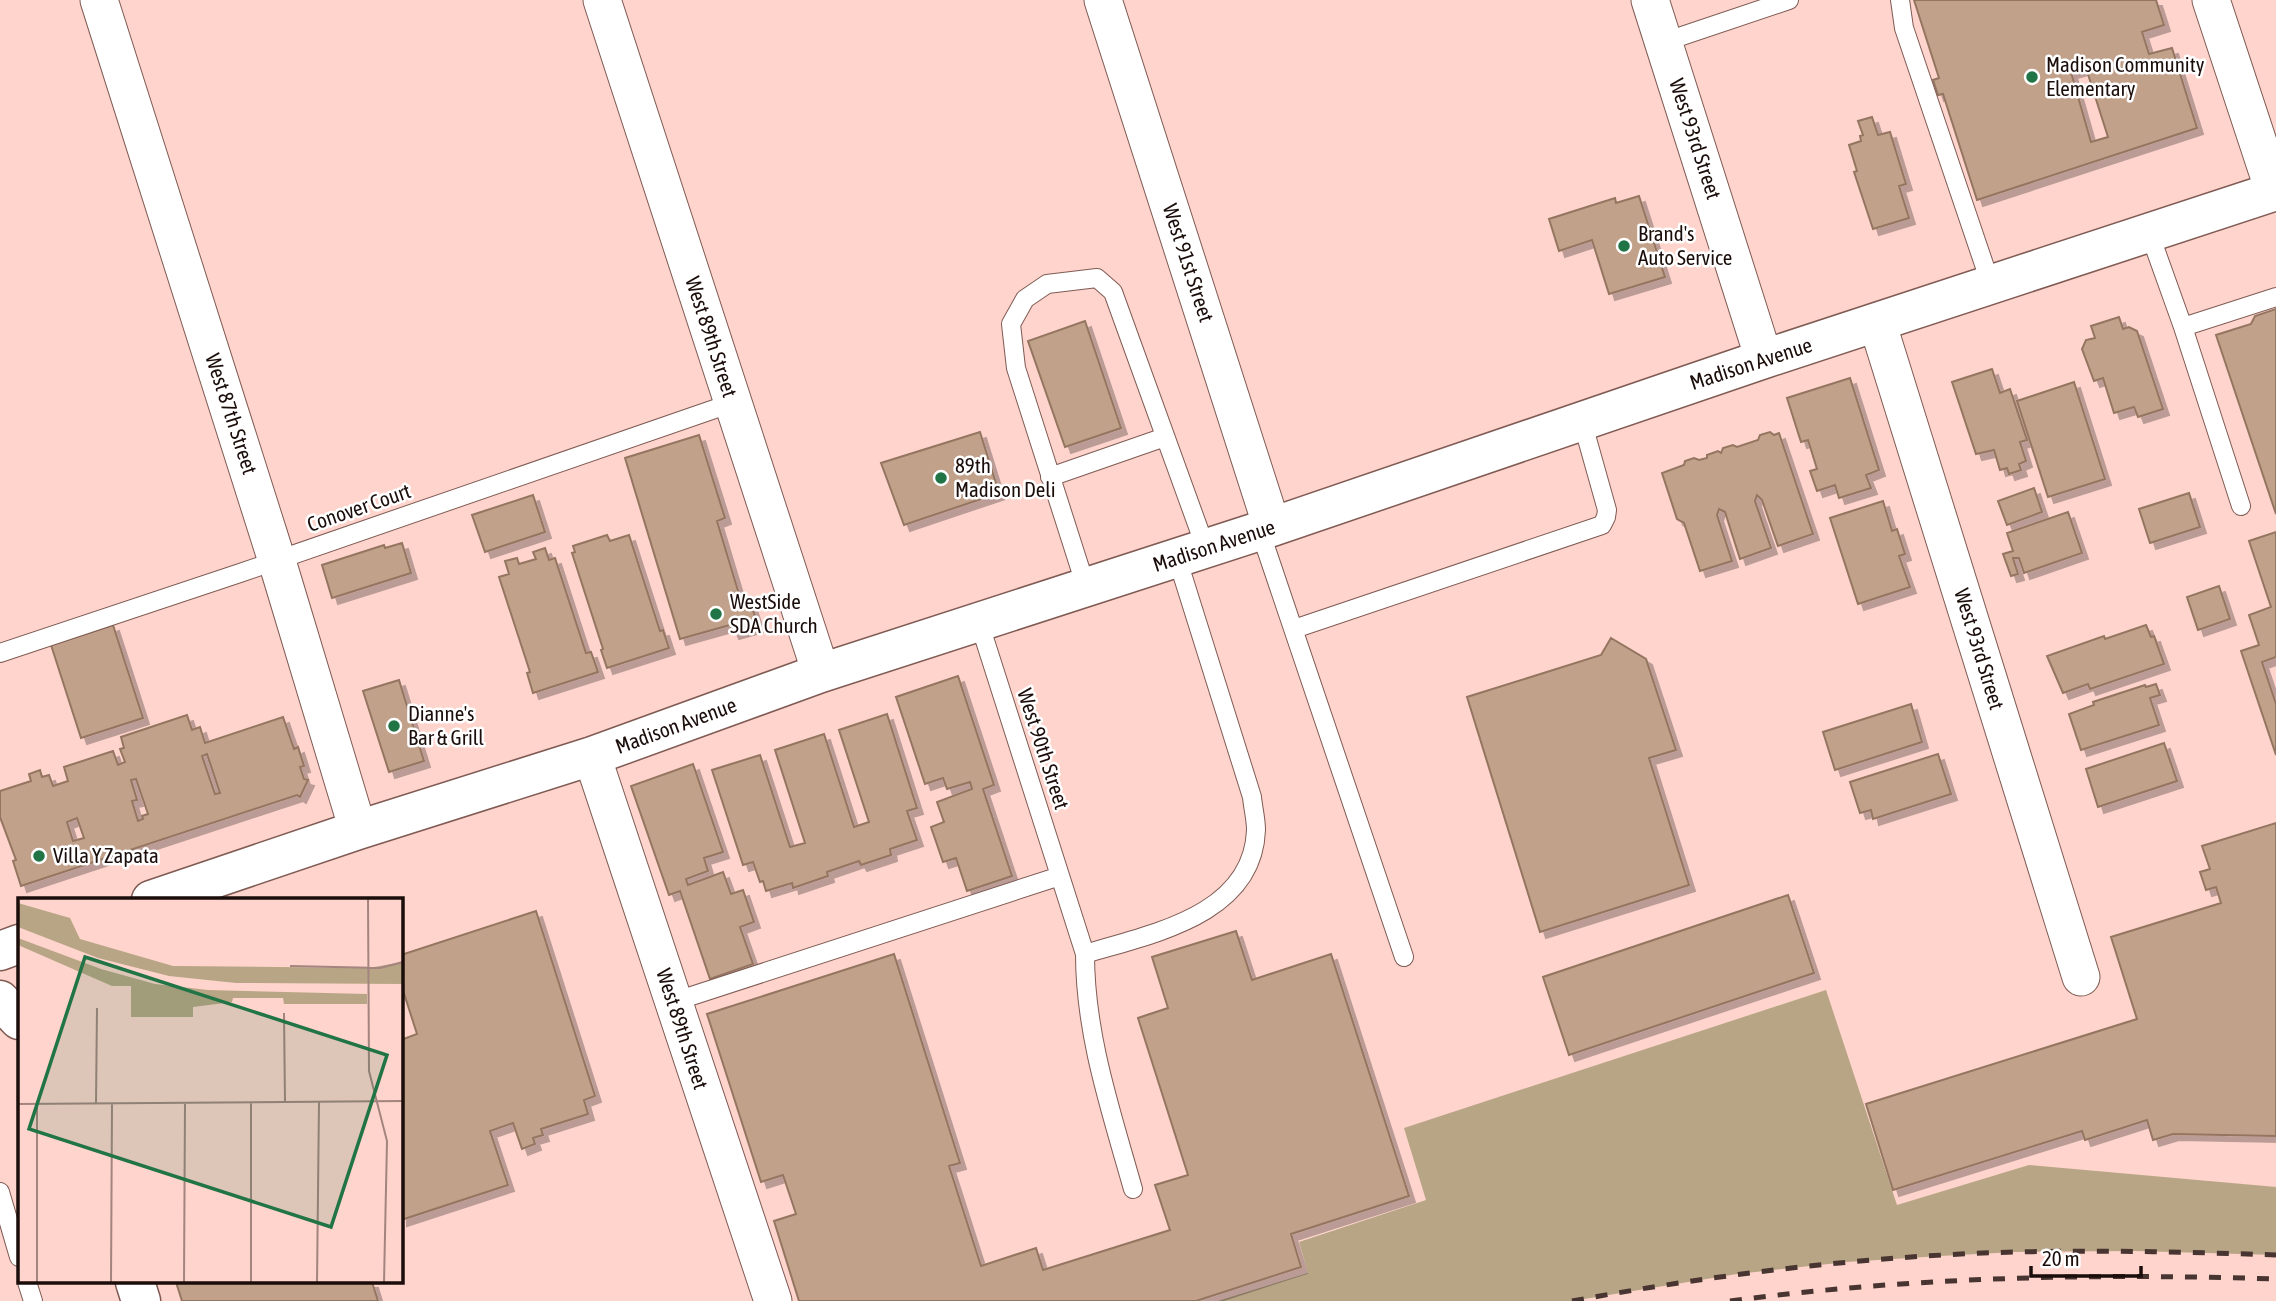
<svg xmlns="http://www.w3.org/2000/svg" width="2276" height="1301" font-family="'Asap Condensed',sans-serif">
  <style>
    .forest { fill: #b8a585 }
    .building { fill: #c2a18b; stroke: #947661; stroke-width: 2; fill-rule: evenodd; filter: url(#shadow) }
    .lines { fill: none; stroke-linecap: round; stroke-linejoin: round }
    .service-casing { stroke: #7f5b54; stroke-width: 20 }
    .minor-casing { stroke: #7f5b54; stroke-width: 39 }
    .tertiary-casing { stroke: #7f5b54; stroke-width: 41 }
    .service { stroke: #fff; stroke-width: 18 }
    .minor { stroke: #fff; stroke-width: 37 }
    .tertiary { stroke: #fff; stroke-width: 38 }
    .rail { stroke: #483531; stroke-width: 5; stroke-dasharray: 12 12; stroke-linecap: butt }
    .poi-dot { fill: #217445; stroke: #fff; stroke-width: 2.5 }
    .labels { text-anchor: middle; stroke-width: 5; stroke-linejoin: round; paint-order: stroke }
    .poi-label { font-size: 21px; fill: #1a0d0a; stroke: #fff; text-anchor: start }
    .street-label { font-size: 21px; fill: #1a0d0a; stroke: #fff }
    .inset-road { fill: none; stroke: #a3847e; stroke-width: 2 }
    .view { fill: #217445; fill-opacity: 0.15; stroke: #217445; stroke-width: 3.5 }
    .inset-edge { fill: none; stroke: #1a0d0a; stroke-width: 3.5 }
  </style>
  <defs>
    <filter id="shadow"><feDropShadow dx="6" dy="6" stdDeviation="0" flood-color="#0004"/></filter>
  </defs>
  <rect width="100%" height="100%" fill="#fed4cc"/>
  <path class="forest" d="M1826 990 1897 1205 2029 1165 2276 1187V1255L2135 1251 2015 1252 1940 1256 1847 1262 1737 1274 1572 1301H1218L1308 1273 1299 1242 1426 1200 1404 1128Z"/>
  <path class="building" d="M1914 0H2156L2164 25 2142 32 2149 54 2172 48 2197 128 1977 200 1943 94 1938 95 1933 80 1939 78ZM2086 68 2108 137 2091 142 2071 72Z
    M1872 117 1878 135 1890 132 1906 184 1899 186 1909 218 1873 229 1854 172 1857 171 1849 145 1861 141 1860 136 1863 135 1858 121Z
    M1639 196 1665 277 1609 294 1592 240 1559 251 1549 219 1615 198 1616 203Z
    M2276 309V514L2216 335 2251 324 2255 316Z
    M2119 317 2123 329 2129 327 2137 331 2163 409 2138 417 2134 407 2114 413 2103 378 2094 381 2082 349 2086 340 2095 338 2091 326Z
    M1085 321 1121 428 1065 447 1028 341Z
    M1992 369 2000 393 2010 389 2027 440 2020 442 2026 461 2019 464 2021 470 2009 474 2007 468 2000 470 1994 450 1976 454 1952 382Z
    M1850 378 1879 470 1866 475 1871 488 1839 498 1835 485 1817 491 1810 471 1817 469 1808 440 1801 442 1787 398Z
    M2074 382 2105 479 2048 497 2017 401Z
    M980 432 999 493 904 525 881 463Z
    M1770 432 1774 435 1779 433 1813 534 1778 546 1762 500 1757 495 1755 501 1771 548 1740 559 1725 512 1719 509 1717 515 1732 561 1700 571 1684 523 1677 519 1662 473 1684 465 1685 461 1694 458 1699 460 1707 458V455L1718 451 1721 453 1723 448 1733 445 1737 447 1758 440 1760 435Z
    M699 435 725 518 717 521 742 604 750 601 758 626 733 633 730 625 680 639 625 458Z
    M2034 488 2042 512 2007 525 1998 501Z
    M2189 493 2200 527 2150 543 2139 509Z
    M533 495 545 532 485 552 472 515Z
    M1883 501 1892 531 1897 529 1905 554 1899 556 1910 587 1858 604 1830 518Z
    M2068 512 2082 553 2024 573 2019 558H2013L2018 574 2011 576 2003 554 2013 551 2007 533Z
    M2276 532V657L2262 662 2276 704V755L2241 651 2259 645 2249 615 2271 607 2249 541Z
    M607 535 610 541 629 535 660 631 663 630 669 648 607 668 601 650 603 649 572 553 575 552 573 546Z
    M402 543 411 573 332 598 322 565 384 545 385 548Z
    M545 548 549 560 555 558 586 653 591 652 598 672 533 693 527 673 530 672 499 577 509 574 505 561 517 558 519 564 536 559 533 552Z
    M2219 586 2230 619 2198 630 2187 597Z
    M113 625 143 718 81 738 51 645Z
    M2146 625 2151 637 2154 636 2164 664 2090 689 2088 684 2063 693 2047 656 2104 636 2105 639Z
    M1611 638 1646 659 1676 750 1649 758 1689 885 1540 932 1467 697 1601 655Z
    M958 676 994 785 983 789 1012 876 967 891 956 858 943 862 931 827 944 822 937 802 972 789 970 782 947 789 943 778 925 784 896 697Z
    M399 680 424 761 389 772 363 691Z
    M2156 684 2160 695 2150 698 2159 725 2081 750 2069 714 2094 705 2093 702 2145 685 2146 687Z
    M1911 704 1922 742 1835 770 1823 732Z
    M887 714 917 808 907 811 917 840 890 849 891 855 861 865 859 861 827 872 828 876 793 888 792 883 766 891 763 881 760 882 753 862 743 865 712 770 760 755 790 847 805 843 775 750 824 734 854 827 869 822 839 730Z
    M187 715 192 730 200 727 205 743 283 717 294 749 298 747 304 766 300 767 304 779 308 780 300 797 297 795 21 886 13 861 16 860 0 817V791L31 781 29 774 40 770 42 777 49 775 53 786 68 781 64 767 113 751 118 765 125 762 120 749 124 748 121 737ZM207 754 220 793 215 794 202 756ZM136 779 148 814 142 816 143 819 138 821 132 801 137 800 131 780ZM77 818 84 838 73 841 67 822Z
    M2164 743 2177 781 2098 807 2086 769Z
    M1938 754 1951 794 1873 819 1871 810 1860 813 1850 782Z
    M693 764 723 852 704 858 708 871 686 879 688 885 723 872 731 894 743 890 754 922 740 927 753 964 710 979 680 891 669 895 631 786Z
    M2276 823V1136L2173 1134 2153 1140 2147 1120 2085 1140 2082 1131 1893 1190 1866 1104 2137 1019 2111 937 2221 903 2216 887 2206 890 2200 872 2210 869 2202 846Z
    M1788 895 1814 973 1569 1055 1543 977Z
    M536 911 595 1096 584 1100 588 1114 541 1129 543 1135 533 1138 535 1144 522 1149 513 1123 490 1131 508 1185 401 1220V1040L417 1034 401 984V955Z
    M1236 931 1252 980 1331 954 1409 1196 1291 1234 1301 1267 1196 1301H799L774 1221 796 1214 783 1175 761 1182 707 1014 894 954 960 1163 949 1166 981 1266 1036 1248 1043 1270 1170 1230 1155 1185 1188 1175 1138 1018 1168 1008 1152 957Z
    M176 1282H372L378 1301H182Z"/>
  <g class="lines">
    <g class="service-casing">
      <path id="service" d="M1900 0 1904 28 1991 285
        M1664 42 1789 0
        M2149 232 2183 327 2241 506
        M2183 327 2276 297
        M1050 477 1165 437
        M1260 531 1404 957
        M1086 587 1016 368 1011 324 1025 299 1047 284 1097 278 1113 292 1206 549
        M979 622 1085 954
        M1294 629 1602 525 1606 517 1607 510 1582 421
        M0 653 240 573 732 403
        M673 1002 1060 876
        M1133 1189C1111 1111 1085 1035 1085 954 1150 934 1253 916 1256 830 1256 819 1253 808 1252 797L1177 558
        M0 1192 19 1257
        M27 1282 33 1301"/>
    </g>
    <g class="minor-casing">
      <path id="minor" d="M99 0 277 561 358 830
        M602 0 821 673
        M1103 0 1272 527
        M1650 0 1764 359
        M2211 0 2274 191
        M1877 322 2081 977
        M592 756 773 1301"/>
    </g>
    <g class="tertiary-casing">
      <path id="tertiary" d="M151 900 358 830 592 756 821 673 1272 527 1764 359 2276 191
        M0 951 19 944
        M0 1000 19 1020
        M135 1282 141 1301"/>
    </g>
    <use href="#service" class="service"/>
    <use href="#minor" class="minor"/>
    <use href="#tertiary" class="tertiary"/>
    <path class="rail" d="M1572 1301C1718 1274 1866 1256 2015 1252 2102 1250 2189 1252 2276 1255
      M1730 1301C1910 1277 2094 1273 2276 1279"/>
  </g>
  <g class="poi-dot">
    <circle cx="2032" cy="77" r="7"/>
    <circle cx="1624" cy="246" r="7"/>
    <circle cx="941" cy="478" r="7"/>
    <circle cx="716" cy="614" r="7"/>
    <circle cx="394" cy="726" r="7"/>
    <circle cx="39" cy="856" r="7"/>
  </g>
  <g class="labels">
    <g class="poi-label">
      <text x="2046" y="72">Madison Community<tspan x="2046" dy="24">Elementary</tspan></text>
      <text x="1638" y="241">Brand's<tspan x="1638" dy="24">Auto Service</tspan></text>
      <text x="955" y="473">89th<tspan x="955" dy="24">Madison Deli</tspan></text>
      <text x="730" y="609">WestSide<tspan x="730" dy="24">SDA Church</tspan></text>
      <text x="408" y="721">Dianne's<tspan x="408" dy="24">Bar &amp; Grill</tspan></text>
      <text x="53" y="863">Villa Y Zapata</text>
    </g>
    <g class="street-label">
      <text transform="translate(1695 139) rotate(72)" y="7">West 93rd Street</text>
      <text transform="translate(1188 263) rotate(72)" y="7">West 91st Street</text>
      <text transform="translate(711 337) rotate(72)" y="7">West 89th Street</text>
      <text transform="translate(1751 364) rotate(-18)" y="7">Madison Avenue</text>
      <text transform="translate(231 414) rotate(72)" y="7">West 87th Street</text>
      <text transform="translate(359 508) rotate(-19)" y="7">Conover Court</text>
      <text transform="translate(1214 546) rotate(-18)" y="7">Madison Avenue</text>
      <text transform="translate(1979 649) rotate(73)" y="7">West 93rd Street</text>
      <text transform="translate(676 726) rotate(-20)" y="7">Madison Avenue</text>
      <text transform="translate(1043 749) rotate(72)" y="7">West 90th Street</text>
      <text transform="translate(682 1029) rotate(72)" y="7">West 89th Street</text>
    </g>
  </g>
  <g transform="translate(18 898)">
    <rect width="385" height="385" fill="#fed4cc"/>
    <path d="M0 5 52 20 62 41 155 68 350 70 385 64V86L218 85 151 78 80 60 0 29ZM0 40 83 71 137 86 190 92 349 96V106H266L265 100H215L214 104 175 109V119H113V88H94L0 47Z" fill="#b8a585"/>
    <path class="inset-road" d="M350 0 351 173 369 243 366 385M272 68 362 70 385 64M266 115 267 204M233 205V385M0 206 385 203M19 206V385M78 206 79 110M93 385 94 206M166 385 167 205M299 385 301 204"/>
    <path class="view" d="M67 59 369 157 313 329 11 231Z"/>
    <rect width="385" height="385" class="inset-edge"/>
  </g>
  <path d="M2031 1266v10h110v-10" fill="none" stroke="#1a0d0a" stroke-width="3.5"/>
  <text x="2042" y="1266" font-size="21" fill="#1a0d0a" stroke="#ffffff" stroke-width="5" paint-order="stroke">20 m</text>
</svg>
